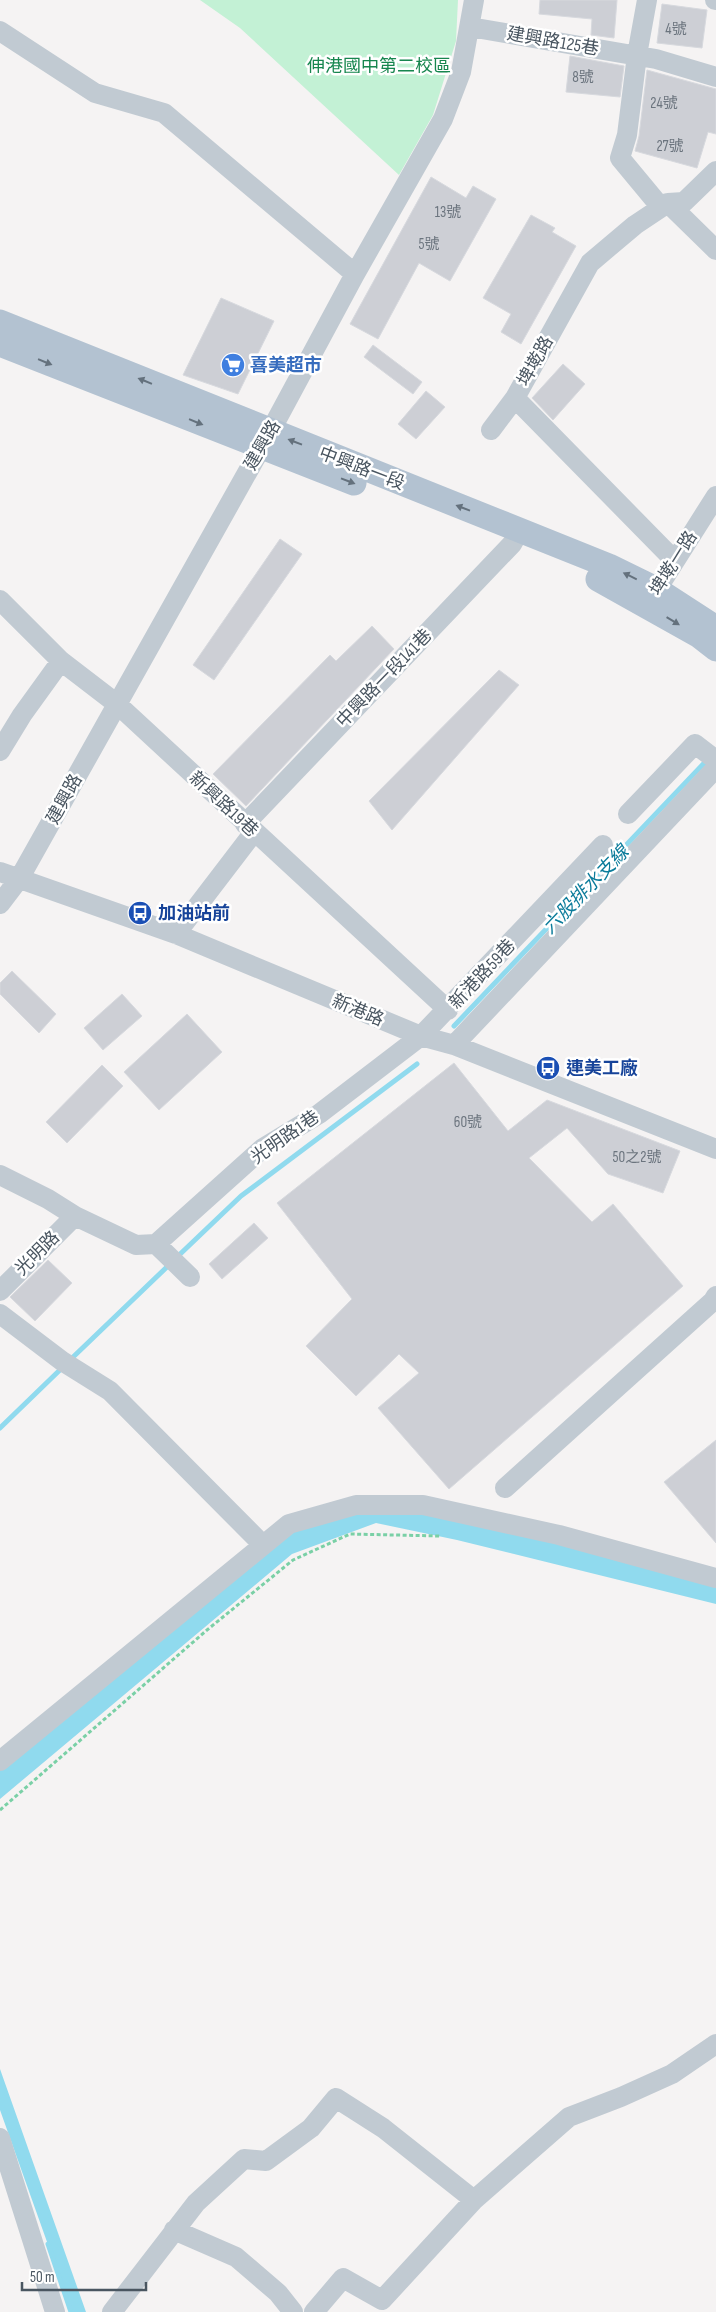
<svg xmlns="http://www.w3.org/2000/svg" width="716" height="2312" font-family="'Sofia Sans Condensed','Noto Sans TC',sans-serif">
  <style>
    .green { fill: #c3f1d5 }
    .water { fill: #90daee }
    .lines { fill: none; stroke-linecap: round; stroke-linejoin: round }
    .stream { stroke: #90daee; stroke-width: 5 }
    .building { fill: #cdcfd5; stroke: #d7d9de }
    .path { stroke: #7ad0a6; stroke-width: 3; stroke-dasharray: 4 2.5; stroke-linecap: butt }
    .minor { stroke: #c1cad2; stroke-width: 20 }
    .major { stroke: #b3c2d1; stroke-width: 25 }
    .oneway { fill: #64717d }
    .labels { text-anchor: middle; stroke-width: 5; stroke-linejoin: round; paint-order: stroke }
    .number-label { font-size: 15px; fill: #6b747e }
    .street-label { font-size: 18px; fill: #4a5661; stroke: #fff }
    .park-label { font-size: 18px; fill: #17864f; stroke: #fff }
    .shop-label { font-size: 18px; font-weight: bold; fill: #366cbe; stroke: #fff; text-anchor: start }
    .transit-label { font-size: 18px; font-weight: bold; fill: #164399; stroke: #fff; text-anchor: start }
    .water-label { font-size: 19px; font-style: italic; fill: #0c7c9b; stroke: #fff }
  </style>
  <rect width="100%" height="100%" fill="#f5f3f3"/>
  <path class="green" d="M200 0H458L456 41 433 115 399 175 240 28Z"/>
  <path class="water" d="M360 1509 442 1512 716 1584V1604L457 1540 376 1523 292 1554 0 1799V1766L299 1528Z
    M0 2069 86 2312H72L0 2110Z"/>
  <g class="lines">
    <path class="stream" d="M454 1026 709 758
      M176 1258 241 1196 417 1064
      M70 1360 170 1264
      M0 1428 64 1366
      M48 2244 71 2312"/>
  </g>
  <path class="building" d="M540 0H617L614 38 591 35 592 19 539 14Z
    M662 4 707 10 702 48 657 43Z
    M570 56 624 66 620 97 566 92Z
    M647 70 716 89V134L708 132 697 168 635 151 639 136Z
    M431 177 466 198 473 186 496 199 450 281 419 263 378 339 350 324Z
    M531 215 555 228 552 232 576 246 521 344 501 332 511 314 483 298Z
    M221 298 274 321 238 394 183 375Z
    M373 345 422 382 413 394 364 357Z
    M563 364 585 384 553 420 532 398Z
    M426 391 445 407 416 439 398 424Z
    M280 539 302 554 214 680 193 665Z
    M372 626 394 649 246 806 213 774 330 655 336 661Z
    M499 670 519 685 392 830 369 801Z
    M12 971 56 1014 39 1033 0 994V983Z
    M122 994 142 1016 103 1050 84 1028Z
    M187 1014 222 1052 159 1110 124 1072Z
    M454 1063 508 1131 547 1100 680 1151 663 1193 608 1174 567 1128 529 1158 592 1222 613 1204 683 1286 449 1489 378 1408 419 1373 399 1354 356 1396 306 1346 352 1299 277 1203Z
    M102 1065 123 1086 67 1143 46 1122Z
    M254 1223 268 1238 222 1279 209 1264Z
    M48 1260 72 1283 35 1321 10 1297Z
    M716 1440V1543L664 1482Z"/>
  <g class="lines">
    <path class="path" d="M0 1810 207 1630 293 1560 350 1534 440 1536"/>
    <path class="minor" d="M647 0 637 55 627 135 620 158 659 205 668 203 716 250
      M715 0H716
      M470 27 656 59 716 77
      M0 31 95 93 164 113 355 274
      M491 430 515 398
      M674 560 515 398 590 263 635 225 668 203 684 202 716 171
      M0 600 61 661 117 704 448 1010
      M649 602 716 496
      M0 751 22 715 61 661
      M628 814 695 744 716 760
      M245 824 512 544 520 530
      M0 872 176 934 421 1036 454 1045 716 1149
      M0 904 19 879 270 432 355 274 443 119 461 72 474 0
      M176 934 254 832
      M454 1045 716 768
      M0 1175 48 1199 75 1216 136 1245 156 1244 190 1277
      M156 1244 263 1148 319 1114 421 1036 603 845
      M0 1291 75 1216
      M0 1314 62 1361 110 1391 263 1545
      M505 1488 713 1301 716 1296
      M0 1761 289 1524 356 1505H423L559 1535 716 1578
      M0 2138 55 2312
      M174 2230 236 2257 278 2293 293 2312
      M112 2312 196 2203 244 2159 266 2161 311 2128 336 2098 383 2128 474 2200
      M314 2312 343 2278 382 2300 474 2200 569 2117 621 2097 672 2074 716 2044"/>
    <path class="major" d="M0 322 609 566 656 589 716 628
      M0 344 354 483
      M598 579 698 635 716 649"/>
  </g>
  <defs><path id="oneway-solid" d="M-6-.8H1V-3.2L6.5 0L1 3.2V.8H-6Z" transform="scale(1.25)"/></defs>
  <g class="oneway">
    <use href="#oneway-solid" transform="translate(45 362) rotate(22)"/>
    <use href="#oneway-solid" transform="translate(145 381) rotate(-158)"/>
    <use href="#oneway-solid" transform="translate(196 422) rotate(22)"/>
    <use href="#oneway-solid" transform="translate(295 442) rotate(-159)"/>
    <use href="#oneway-solid" transform="translate(348 481) rotate(21)"/>
    <use href="#oneway-solid" transform="translate(463 508) rotate(-159)"/>
    <use href="#oneway-solid" transform="translate(630 576) rotate(-154)"/>
    <use href="#oneway-solid" transform="translate(673 621) rotate(31)"/>
  </g>
  <defs>
    <g id="supermarket-disc" transform="scale(1.25)"><circle r="9.5" fill="#3f7fe0" stroke="#fff"/><path d="M-6-5.5h2.5l.6 2H6L4.5 2H-2.5L-4.4-4H-6ZM-1.5 3.2a1.3 1.3 0 1 0 .1 0ZM3 3.2a1.3 1.3 0 1 0 .1 0Z" fill="#fff"/></g>
    <g id="bus-disc" transform="scale(1.25)"><circle r="9.5" fill="#1a4fb4" stroke="#fff"/><path d="M-5-6H5V4H4V6H2V4H-2V6H-4V4H-5ZM-3.5-4V0h7V-4ZM-3.5 1.2v1.5H-2V1.2ZM2 1.2v1.5H3.5V1.2Z" fill="#fff"/></g>
  </defs>
  <g fill-rule="evenodd">
    <use href="#supermarket-disc" x="233" y="365"/>
    <use href="#bus-disc" x="140" y="913"/>
    <use href="#bus-disc" x="548" y="1068"/>
  </g>
  <g class="labels">
    <g class="number-label">
      <text x="676" y="34">4號</text>
      <text x="583" y="82">8號</text>
      <text x="664" y="108">24號</text>
      <text x="670" y="151">27號</text>
      <text x="448" y="217">13號</text>
      <text x="429" y="249">5號</text>
      <text x="468" y="1127">60號</text>
      <text x="637" y="1162">50之2號</text>
    </g>
    <g class="street-label">
      <text transform="translate(553 41) rotate(10)" y="6">建興路125巷</text>
      <text transform="translate(535 361) rotate(-61)" y="6">埤墘路</text>
      <text transform="translate(262 445) rotate(-60)" y="6">建興路</text>
      <text transform="translate(362 468) rotate(21)" y="6">中興路一段</text>
      <text transform="translate(673 563) rotate(-58)" y="6">埤墘一路</text>
      <text transform="translate(384 678) rotate(-46)" y="6">中興路一段141巷</text>
      <text transform="translate(64 799) rotate(-61)" y="6">建興路</text>
      <text transform="translate(224 804) rotate(43)" y="6">新興路19巷</text>
      <text transform="translate(482 974) rotate(-47)" y="6">新港路59巷</text>
      <text transform="translate(358 1010) rotate(23)" y="6">新港路</text>
      <text transform="translate(285 1137) rotate(-35)" y="6">光明路1巷</text>
      <text transform="translate(37 1253) rotate(-45)" y="6">光明路</text>
    </g>
    <g class="park-label">
      <text x="379" y="72">伸港國中第二校區</text>
    </g>
    <g class="shop-label">
      <text x="250" y="371">喜美超市</text>
    </g>
    <g class="transit-label">
      <text x="158" y="919">加油站前</text>
      <text x="566" y="1074">連美工廠</text>
    </g>
    <g class="water-label">
      <text transform="translate(585 889) rotate(-46)" y="7">六股排水支線</text>
    </g>
  </g>
  <path d="M22 2282v8h124v-8" fill="none" stroke="#4a5661" stroke-width="2.5"/>
  <text x="30" y="2282" font-size="15" fill="#4a5661" stroke="#ffffff" stroke-width="4" paint-order="stroke">50 m</text>
</svg>
